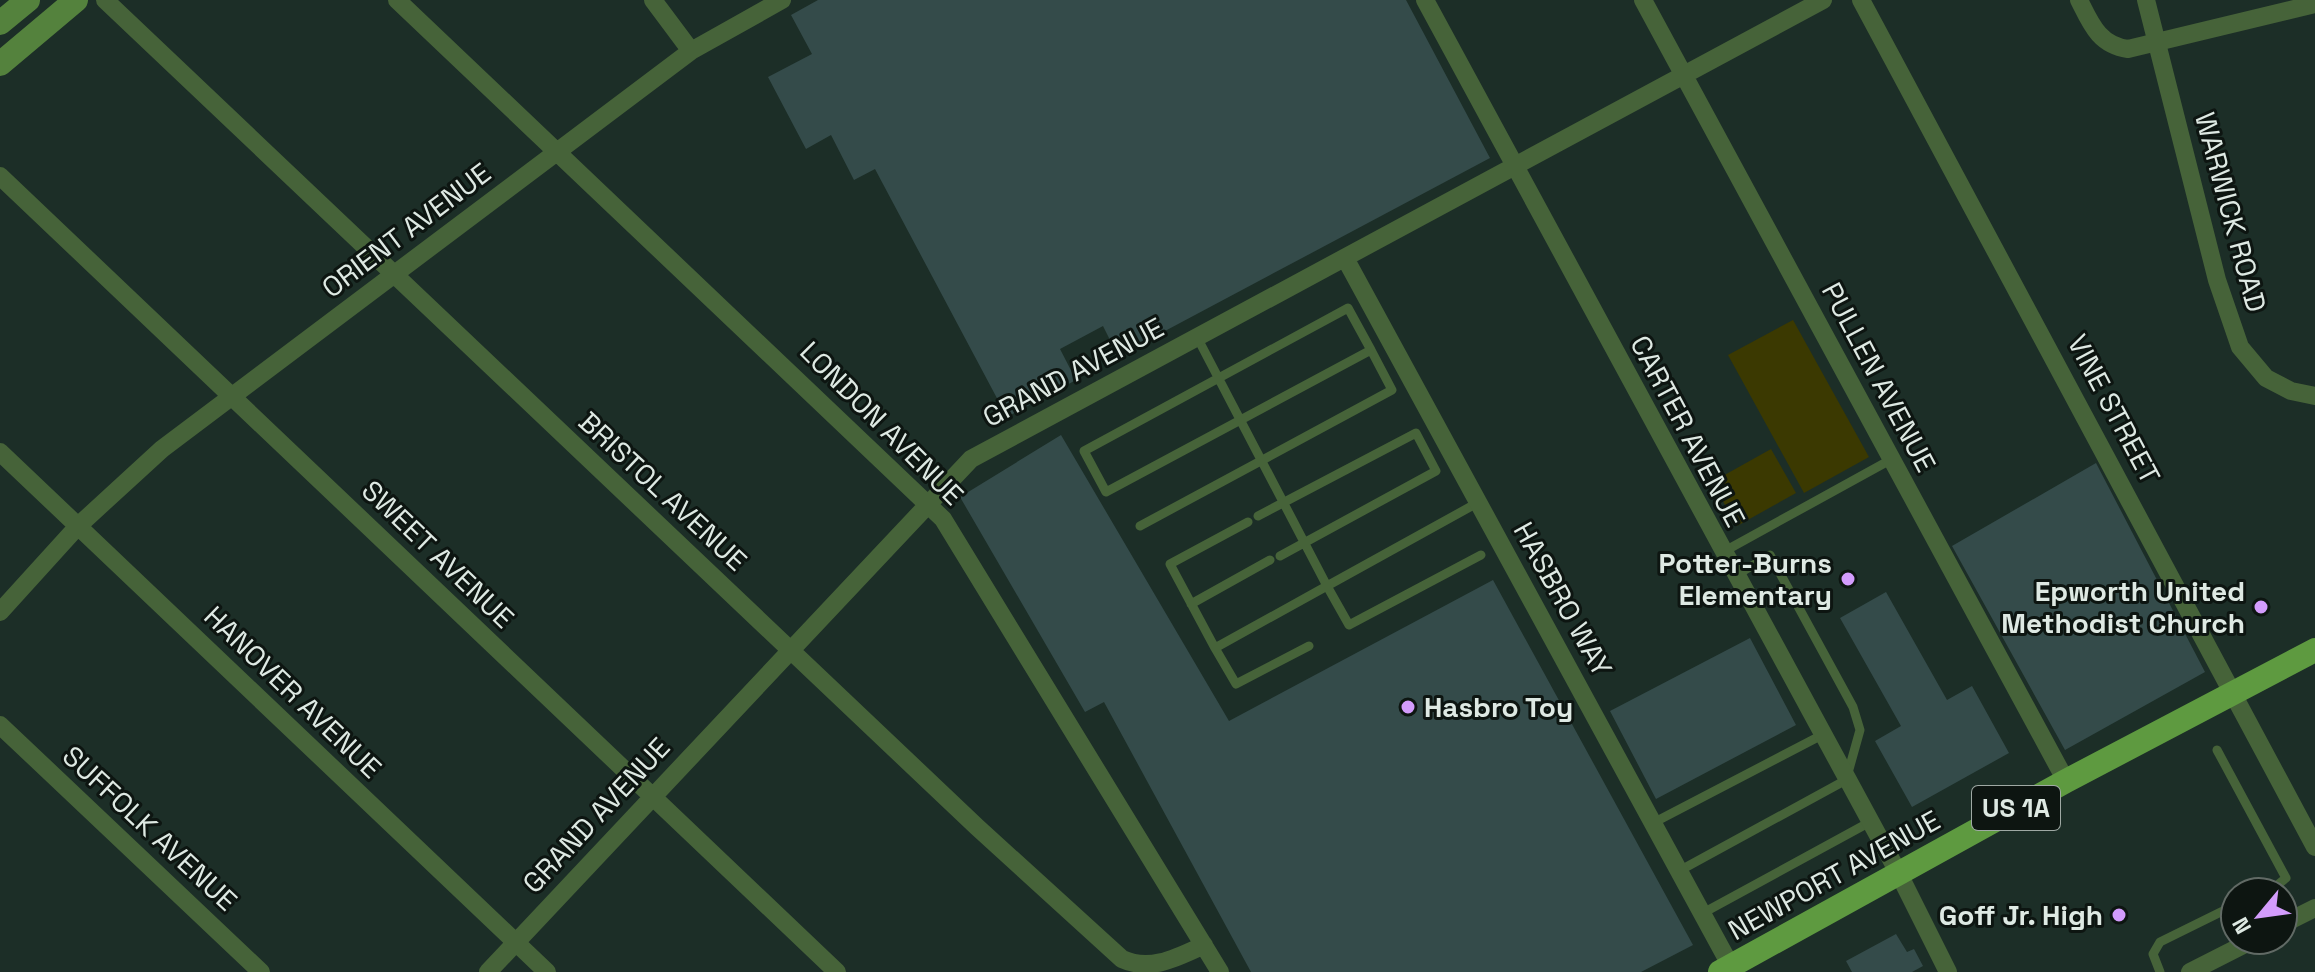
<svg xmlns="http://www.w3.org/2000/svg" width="2315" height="972" font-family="'Space Grotesk',sans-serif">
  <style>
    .green { fill: #3b3901 }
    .building { fill: #344b4a }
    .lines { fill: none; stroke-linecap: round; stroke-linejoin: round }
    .lane { stroke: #466339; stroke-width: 9 }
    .street { stroke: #466339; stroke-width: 18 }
    .secondary { stroke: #54823d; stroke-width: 24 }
    .primary { stroke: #5e9a40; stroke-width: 24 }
    .poi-dot { fill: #d39cfc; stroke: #0d1511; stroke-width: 3 }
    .labels { text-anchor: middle; stroke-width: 6; stroke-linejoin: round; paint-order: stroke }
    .shield { fill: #0d1511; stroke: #9fa9a4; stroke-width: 2 }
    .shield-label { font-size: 26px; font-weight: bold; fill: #dee9e3 }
    .street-label { font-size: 28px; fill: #dee9e3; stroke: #0d1511 }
    .poi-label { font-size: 28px; font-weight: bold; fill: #dee9e3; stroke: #0d1511; text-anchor: end }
  </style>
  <rect width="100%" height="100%" fill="#1c2e27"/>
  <path class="green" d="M1793 320 1869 457 1804 493 1728 355Z
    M1771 449 1796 493 1737 526 1712 482Z"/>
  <path class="building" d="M818 0H1406L1490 158 1118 356 1103 326 1060 349 1076 380 1007 417 875 169 854 180 831 135 806 149 768 77 812 54 791 15Z
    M1061 435 1229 721 1493 580 1693 945 1641 972H1251L1104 702 1085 712 960 497Z
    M2096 463 2205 672 2065 750 1952 546Z
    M1886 592 1947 700 1972 686 2009 753 1912 807 1875 741 1901 726 1840 618Z
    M1750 638 1796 725 1656 799 1610 711Z
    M1896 934 1907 952 1914 949 1923 966 1912 972H1852L1846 961Z"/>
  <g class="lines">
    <path class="lane" d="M1197 337 1327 586 1479 502
      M1258 516 1416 433 1436 471 1280 556
      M1140 526 1392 390 1371 350 1106 492 1084 451 1348 308 1371 350
      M1723 552 1892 459
      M1191 604 1270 560
      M1309 646 1236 684 1215 648 1327 586 1349 625 1481 555
      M1215 648 1170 564 1248 522
      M2217 750 2286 878 2269 892
      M1653 823 1822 735
      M1679 871 1846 780 1860 730 1853 707 1770 555 1735 576
      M1703 913 1870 822
      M2160 972 2153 954 2160 942 2235 905"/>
    <path class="street" d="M105 0 977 827 1122 959C1150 972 1176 958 1204 945
      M397 0 943 519 1220 972
      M653 0 691 51
      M1425 0 1899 874 1948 972
      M1643 0 2066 781
      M1861 0 2315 847
      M2079 0C2091 24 2099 45 2128 49L2315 4
      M2146 0 2217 280 2240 347 2266 378 2291 391 2315 396
      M0 176 837 972
      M1345 258 1734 972
      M0 452 547 972
      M0 612 78 526 162 449 691 51 782 0
      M0 725 261 972
      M2283 924 2315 908
      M488 972 971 459 1823 0
      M2190 972 2253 940"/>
    <path class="secondary" d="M0 23 28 0
      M0 64 76 0"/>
    <path class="primary" d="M1720 972 2066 781 2315 650"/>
  </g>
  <g class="poi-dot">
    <circle cx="1848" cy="579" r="8"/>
    <circle cx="2261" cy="607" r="8"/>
    <circle cx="1408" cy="707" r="8"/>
    <circle cx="2119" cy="915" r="8"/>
  </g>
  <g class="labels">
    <rect class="shield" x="1972" y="786" width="88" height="44" rx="6"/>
    <g class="shield-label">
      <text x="2016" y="817">US 1A</text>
    </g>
    <g class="street-label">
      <text transform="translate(2231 212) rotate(75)" y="10">WARWICK ROAD</text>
      <text transform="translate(406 230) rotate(-37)" y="10">ORIENT AVENUE</text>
      <text transform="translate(1073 372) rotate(-28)" y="10">GRAND AVENUE</text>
      <text transform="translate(1879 377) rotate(62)" y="10">PULLEN AVENUE</text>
      <text transform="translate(2114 409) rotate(62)" y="10">VINE STREET</text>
      <text transform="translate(882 423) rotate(45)" y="10">LONDON AVENUE</text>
      <text transform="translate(1688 431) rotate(62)" y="10">CARTER AVENUE</text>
      <text transform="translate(663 491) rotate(43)" y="10">BRISTOL AVENUE</text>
      <text transform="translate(438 554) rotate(44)" y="10">SWEET AVENUE</text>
      <text transform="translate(1563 599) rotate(61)" y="10">HASBRO WAY</text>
      <text transform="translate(293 692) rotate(44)" y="10">HANOVER AVENUE</text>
      <text transform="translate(596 815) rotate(-47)" y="10">GRAND AVENUE</text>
      <text transform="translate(150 828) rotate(43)" y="10">SUFFOLK AVENUE</text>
      <text transform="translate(1834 875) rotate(-29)" y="10">NEWPORT AVENUE</text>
    </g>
    <g class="poi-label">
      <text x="1832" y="573">Potter-Burns<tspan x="1832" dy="32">Elementary</tspan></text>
      <text x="2245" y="601">Epworth United<tspan x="2245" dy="32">Methodist Church</tspan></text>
      <text x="1424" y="717" text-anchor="start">Hasbro Toy</text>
      <text x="2103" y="925">Goff Jr. High</text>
    </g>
  </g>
  <g transform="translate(2259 916) rotate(241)"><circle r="38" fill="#0d1511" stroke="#616a65" stroke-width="2"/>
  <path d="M0-6L14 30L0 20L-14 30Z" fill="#d39cfc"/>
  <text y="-12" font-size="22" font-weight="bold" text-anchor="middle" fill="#dee9e3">N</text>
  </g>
</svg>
